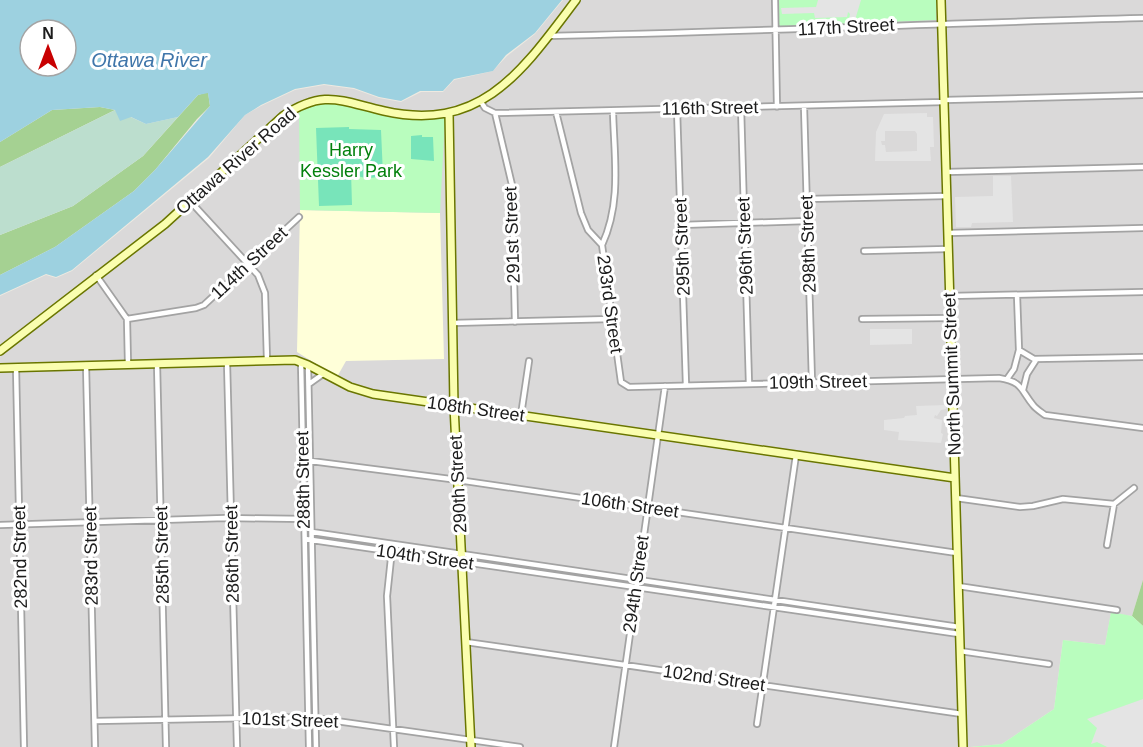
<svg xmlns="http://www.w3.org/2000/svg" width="1143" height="747" font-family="Arial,sans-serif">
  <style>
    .residential { fill: #dad9d9 }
    .education { fill: #ffffd9 }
    .forest { fill: #a5d192 }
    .wetland { fill: #bcdece }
    .park { fill: #b9fdbe }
    .pitch { fill: #78e4ba }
    .parking { fill: #e4e4e4; fill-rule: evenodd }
    .water { fill: #9dd1e0; fill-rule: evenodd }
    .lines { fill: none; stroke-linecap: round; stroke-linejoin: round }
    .street-casing { stroke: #a3a3a3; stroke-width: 8 }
    .secondary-casing { stroke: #6a7600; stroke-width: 10 }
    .street { stroke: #fff; stroke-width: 4.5 }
    .secondary { stroke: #fafeaf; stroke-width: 7 }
    .labels { text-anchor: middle; stroke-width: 6; stroke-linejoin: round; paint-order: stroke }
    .street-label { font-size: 18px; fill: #1c1c1c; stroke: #fff }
    .park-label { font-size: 18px; fill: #03810d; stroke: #fff }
    .water-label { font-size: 20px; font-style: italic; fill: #4076aa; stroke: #fff }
  </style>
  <rect width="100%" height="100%" fill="#eeeae1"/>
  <path class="residential" d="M563 0H1143V580L1132 616 1111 613 1105 645 1063 640 1054 709 1002 744 970 747H0V296L46 275 56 278 72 271 209 158 245 115 261 106 295 90 324 85 354 89 379 98 401 102 421 92H443L454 80 493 71 507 56 535 34Z"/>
  <path class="education" d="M300 210 440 213 444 359 346 361 337 377 297 352Z"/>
  <path class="forest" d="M208 92 210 106 197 119 155 170 134 191 55 247 0 275V235L73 206 143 156 198 95Z
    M100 107 115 110 0 167V142L52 110Z
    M1143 580V626L1132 616Z"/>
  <path class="wetland" d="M115 110 146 124 178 117 143 156 73 206 0 235V167Z"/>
  <path class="park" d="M778 0H936V20L778 27Z
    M338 102C374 112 407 120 445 117L440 213 300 210 299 109 317 103Z
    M1111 612 1132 616 1143 626V747H970L1002 744 1054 709 1063 640 1105 645Z"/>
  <path class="pitch" d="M349 127V129L381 130 383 175C373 179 359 180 351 171L352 205 319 206 316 128Z
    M422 135V137H433L434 161 411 159V136Z"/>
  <path class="parking" d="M818 0H861L855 20H849L850 14 848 12 847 17 815 18 814 13 782 14 781 8 816 7Z
    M927 113V117H933L934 147H930L931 161H875L876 132 884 114ZM885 131H915L917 134V151L886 152 885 145H882L881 141H885Z
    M993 176H1011L1013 222 972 223 971 227H956L955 197 993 196Z
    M870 329H912V344L870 345Z
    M946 405V409L941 410 937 416 935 415 934 418 942 420 941 433 943 434 941 443 898 440 899 432 884 430V420L904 418 905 416 917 415 916 406Z
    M1143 699V747H1107L1097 742 1091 744 1097 728 1087 719Z"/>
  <path class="water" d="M0 0H562L535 33 506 55 493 71 454 79 443 91H420L401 101 379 97 354 88 324 84 295 89 261 105 245 115 208 157 72 270 56 277 46 274 0 295V275L55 247 134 191 155 170 210 106 208 93 198 95 178 117 146 124 131 117 120 121 115 110 100 107 52 110 0 142ZM30 30H66V66H30Z"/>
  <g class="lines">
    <g class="street-casing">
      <path id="street" d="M775 0 777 107
        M548 36C746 32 945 23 1143 18
        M944 100 1143 95
        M481 102 485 108 495 113 944 102
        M804 106 812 382
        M741 107 749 384
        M677 109 686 385
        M613 111C614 156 622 202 602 245L621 382 629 387 999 378C1023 382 1020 389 1033 405 1036 409 1041 412 1045 415L1143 428
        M556 112 581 213 588 230 602 245
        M495 113 512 185 515 322
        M946 172 1143 167
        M807 199 947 196
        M190 201 258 275 265 293 267 360
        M681 225 807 221
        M948 233 1143 228
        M864 251 948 249
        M96 275 127 319 128 364
        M1017 295 1019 350 1034 359 1143 357
        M950 296 1143 292
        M127 319 196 308 204 305 299 217
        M862 319 950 318
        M452 323 612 319
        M227 362 237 747
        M301 362 309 747
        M157 363 166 747
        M86 365 95 747
        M308 365 316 747
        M16 367 24 747
        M1007 379 1014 369 1019 350
        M309 384 323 374
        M1023 390 1027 374 1036 360
        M521 415 529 361
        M303 460 458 480 957 553
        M956 498 1020 507 1033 506 1063 499 1114 504
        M0 525 225 518 306 519
        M312 532 959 627
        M305 539 959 634
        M1107 545 1114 504 1134 488
        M392 549 387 596 394 747
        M958 586 1117 610
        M466 642 962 714
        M960 651 1049 664
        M95 721 308 717 520 747
        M757 724 796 455
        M614 747 665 386"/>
    </g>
    <g class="secondary-casing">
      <path id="secondary" d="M941 0 963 747
        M449 113 454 406 471 747
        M0 351 165 224 283 116C324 89 340 101 384 111 482 133 523 70 576 0
        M0 368 295 360 308 365 350 387 373 394 955 478"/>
    </g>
    <use href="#street" class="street"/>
    <use href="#secondary" class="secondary"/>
  </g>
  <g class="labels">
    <g class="street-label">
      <text transform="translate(846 27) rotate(-3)" y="6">117th Street</text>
      <text transform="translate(710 108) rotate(-1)" y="6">116th Street</text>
      <text transform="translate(236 161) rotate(-41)" y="6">Ottawa River Road</text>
      <text transform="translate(512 235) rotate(-92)" y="6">291st Street</text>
      <text transform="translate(808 244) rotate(-92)" y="6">298th Street</text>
      <text transform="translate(745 246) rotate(-92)" y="6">296th Street</text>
      <text transform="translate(682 247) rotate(-92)" y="6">295th Street</text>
      <text transform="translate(249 263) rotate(-43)" y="6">114th Street</text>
      <text transform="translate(610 304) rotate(82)" y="6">293rd Street</text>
      <text transform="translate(952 374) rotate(-92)" y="6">North Summit Street</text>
      <text transform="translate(818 382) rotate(-1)" y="6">109th Street</text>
      <text transform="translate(476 409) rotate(8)" y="6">108th Street</text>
      <text transform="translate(303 480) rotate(-91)" y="6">288th Street</text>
      <text transform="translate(458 484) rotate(-93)" y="6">290th Street</text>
      <text transform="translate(630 505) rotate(8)" y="6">106th Street</text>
      <text transform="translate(232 554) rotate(-91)" y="6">286th Street</text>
      <text transform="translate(162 555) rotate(-91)" y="6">285th Street</text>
      <text transform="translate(91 556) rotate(-91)" y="6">283rd Street</text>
      <text transform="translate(20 557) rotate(-91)" y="6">282nd Street</text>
      <text transform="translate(425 557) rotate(8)" y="6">104th Street</text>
      <text transform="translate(636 584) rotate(-82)" y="6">294th Street</text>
      <text transform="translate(714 678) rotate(8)" y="6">102nd Street</text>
      <text transform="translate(290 720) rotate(2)" y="6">101st Street</text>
    </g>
    <g class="park-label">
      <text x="351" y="156">Harry<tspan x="351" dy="21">Kessler Park</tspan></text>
    </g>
    <g class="water-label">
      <text x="149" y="67">Ottawa River</text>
    </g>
  </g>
  <g transform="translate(48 48)"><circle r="28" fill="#ffffff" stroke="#a4a4a4" stroke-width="1.5"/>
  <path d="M0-4.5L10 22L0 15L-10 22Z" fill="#c80001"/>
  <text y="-9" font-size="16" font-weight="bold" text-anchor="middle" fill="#1c1c1c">N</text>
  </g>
</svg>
